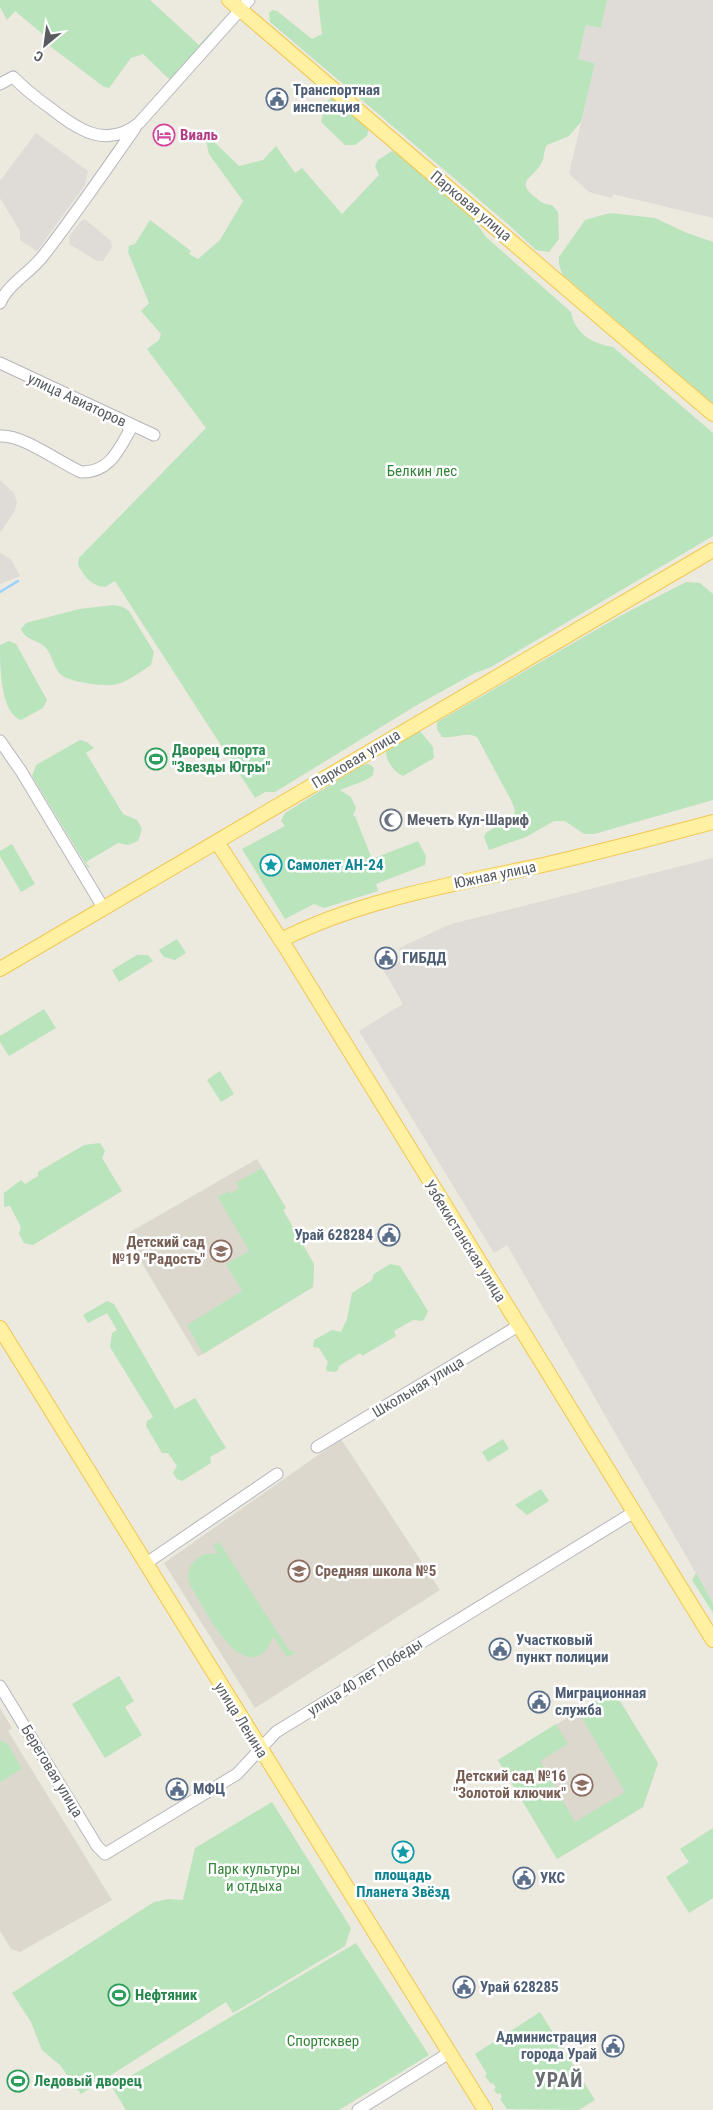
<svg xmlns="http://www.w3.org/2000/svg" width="713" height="2110" font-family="'Roboto Condensed',sans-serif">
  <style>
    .industrial { fill: #dfdcd7 }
    .education { fill: #dcd8ce }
    .green { fill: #bae4bb }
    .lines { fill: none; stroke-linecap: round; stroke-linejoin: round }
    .stream { stroke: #9cd2ff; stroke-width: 2.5 }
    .minor-casing { stroke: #b5b7bc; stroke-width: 13 }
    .major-casing { stroke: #f2c751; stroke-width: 16 }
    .minor { stroke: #fff; stroke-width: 11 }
    .major { stroke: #fff1a1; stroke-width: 14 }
    .labels { text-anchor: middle; stroke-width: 5; stroke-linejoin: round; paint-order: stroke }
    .service-label { font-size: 15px; font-weight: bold; fill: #4e5e75; stroke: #fff; text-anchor: start }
    .hotel-label { font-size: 15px; font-weight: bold; fill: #b23c85; stroke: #fff; text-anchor: start }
    .street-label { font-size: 15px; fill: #585c61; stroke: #fff }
    .park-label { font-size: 15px; fill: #338438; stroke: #fff }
    .leisure-label { font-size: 15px; font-weight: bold; fill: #27864d; stroke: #fff; text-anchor: start }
    .worship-label { font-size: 15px; font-weight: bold; fill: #5b616d; stroke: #fff; text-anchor: start }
    .culture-label { font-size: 15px; font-weight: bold; fill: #0d838f; stroke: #fff; text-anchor: start }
    .education-label { font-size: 15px; font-weight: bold; fill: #785e54; stroke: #fff; text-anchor: end }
    .district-label { font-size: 20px; font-weight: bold; letter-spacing: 1px; fill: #696e73; stroke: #fff }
  </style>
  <rect width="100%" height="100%" fill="#ece9df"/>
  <path class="industrial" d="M607 0H713V218L613 194 612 198 589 192 569 174 594 68V63L578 59 586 25 601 28Z
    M36 133 88 171 85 185 37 251 20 240V231L0 198V181Z
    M82 220H86L111 241 112 247 103 261H97L69 244 70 235Z
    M0 480 14 493 17 503 14 512 0 533Z
    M0 553 11 559 20 576 0 584Z
    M713 858V1603L507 1245 494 1253 359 1031 403 1004 383 969 403 960 399 948 451 924Z"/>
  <path class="education" d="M257 1159 286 1208 283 1210 314 1264 313 1287 198 1357 125 1235Z
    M341 1439 440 1590 255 1708 164 1563Z
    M613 1690 658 1763 643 1807 557 1859 498 1760Z
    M0 1708 12 1728 8 1731 112 1900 20 1952 11 1949 0 1931Z"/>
  <path class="green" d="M0 0H150L199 45 211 32 215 34 177 77 169 79 143 54 131 58 109 88 104 87 42 40 45 36 15 11 7 20 0 7Z
    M318 0H607L601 28 586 25 578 59 594 63V68L581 122 569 136 547 145C543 151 545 158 541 164 534 177 514 181 535 197 541 202 544 205 552 205L558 212 559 239 549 252 536 250 509 225 270 22 269 13 272 10 277 11 312 39 322 34Z
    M333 97 369 128 367 136 355 145H345L321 122 325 103Z
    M204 132 239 166 263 160 276 146 295 173 302 168 342 214 379 175 375 166 378 160 392 151 405 158 474 220 486 237 571 312C575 334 593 344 613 347L713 433V536L491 667 475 673 417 705 275 792H265L255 798 115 581 105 587C91 586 85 577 78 565L79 558 206 428 147 349 159 340 161 334 141 311 149 303 128 252 129 246 135 244 150 220 191 251 189 254 198 259 220 240 243 201 209 154Z
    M610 213 655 218 687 233 713 242V404L562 274 559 264V257L585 220Z
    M686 582 700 583 713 594V800L594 834H584L565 821H554L526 837 489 850 484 837 486 833 514 814 515 810 511 800 477 737C465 731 455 739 442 737L437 729V722L620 616Z
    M114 605 123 607 129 611 154 652 151 665C139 673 126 683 113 685 101 686 68 682 60 674 53 666 52 654 45 647 37 639 26 641 21 629L26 623 79 609Z
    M9 641 16 644 47 700 43 708 21 720C0 713 0 665 0 645Z
    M420 731 433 747 434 758 403 776C394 772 383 758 387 748Z
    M80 740 87 742 94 748 86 753 123 814 137 820 142 829 138 841 128 845 118 843 86 862 89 867 88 868 32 776 36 765Z
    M369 764 374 768 373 775 366 780 340 790 351 797 356 808 353 816H355L372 859 418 841 426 856 425 865 376 884 378 891 324 908 314 904 285 919 242 849 285 826 281 821 285 813 362 765Z
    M12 844 35 884 21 892 0 856V851Z
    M177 939 186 953 175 960 164 957 159 950Z
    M137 955H148L153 961 119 982 112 970Z
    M44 1009 56 1028 9 1056 0 1042V1036Z
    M220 1071 234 1094 221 1102 207 1080Z
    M100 1143 105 1151 102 1158 122 1191 33 1245 24 1243 19 1234 21 1227 10 1206 4 1207V1193L21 1180 25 1184 38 1176V1172L84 1145Z
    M262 1168 286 1208 283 1210 314 1264 313 1287 203 1354 187 1325 242 1291 226 1264 249 1251 218 1197 229 1191 231 1194 239 1188 236 1183Z
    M390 1264 400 1266 428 1311 425 1318 422 1321 413 1320 394 1331 396 1336 362 1356 360 1353 339 1366 338 1370 335 1372 327 1371 326 1368 328 1362 319 1348 313 1347 314 1340 332 1330 341 1332 347 1319 352 1293 372 1280 374 1274Z
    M107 1301 114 1304 175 1409 195 1398 226 1448 210 1457 211 1463 182 1481 177 1479 173 1473 177 1466 168 1453H162L146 1426 147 1421 153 1417 110 1347 112 1333 117 1330 107 1313 88 1323 83 1315Z
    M503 1439 509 1449 488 1462 482 1452Z
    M541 1489 549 1501 527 1515 515 1505Z
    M219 1542 289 1650 295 1653 287 1657 273 1636C270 1644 267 1651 260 1655 233 1670 203 1605 191 1587 183 1567 197 1550 218 1554L213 1546Z
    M696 1573 713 1603V1613L692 1580Z
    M119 1676 134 1701 125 1707 142 1735 105 1758 72 1704Z
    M613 1690 658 1763 643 1807 557 1859 498 1760 556 1724 568 1744 540 1761 575 1822 625 1792 578 1711Z
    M0 1740 8 1744 22 1769 0 1782Z
    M272 1802 351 1928 345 1946 233 2013 226 2002 81 2094 60 2065 42 2050 31 2022 12 1993 154 1902 168 1899 183 1900 195 1848Z
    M713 1828V1898L689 1913 666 1877 689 1862 680 1849Z
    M356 1943 429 2055 339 2110H126L112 2087Z
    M540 2012 595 2100 579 2110 507 2109 500 2099 502 2097 500 2093 497 2094 494 2089 496 2088 493 2083 491 2084 485 2076 487 2074 475 2054Z"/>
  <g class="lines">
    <path class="stream" d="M0 592 18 581"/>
    <g class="minor-casing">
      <path id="minor" d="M0 84 13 77C24 88 36 98 49 107 77 129 106 150 139 123L249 0
        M0 303C8 284 30 273 43 256 75 215 105 171 135 128
        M0 363 154 435
        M0 436C22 434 60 463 81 472 108 473 118 452 130 430L125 422
        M0 741 21 771 104 909
        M317 1447 518 1326
        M145 1564 277 1474
        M0 1686 97 1846 105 1854 237 1774 276 1732 634 1512
        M358 2110 449 2053"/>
    </g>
    <g class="major-casing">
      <path id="major" d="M229 0 713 414
        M217 842 288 951 713 1640
        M281 940C359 900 458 883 543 865 600 852 657 837 713 822
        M0 969 713 550
        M0 1328 485 2110"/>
    </g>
    <use href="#minor" class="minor"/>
    <use href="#major" class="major"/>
  </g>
  <defs>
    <g id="civic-ring" transform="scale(1.125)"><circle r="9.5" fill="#fff" stroke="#5c6f8a" stroke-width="1.5"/><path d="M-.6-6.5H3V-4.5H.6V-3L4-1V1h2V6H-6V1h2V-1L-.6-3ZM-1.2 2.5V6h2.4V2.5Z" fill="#5c6f8a"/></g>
    <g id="hotel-ring" transform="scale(1.125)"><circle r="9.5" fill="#fff" stroke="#d1479c" stroke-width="1.5"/><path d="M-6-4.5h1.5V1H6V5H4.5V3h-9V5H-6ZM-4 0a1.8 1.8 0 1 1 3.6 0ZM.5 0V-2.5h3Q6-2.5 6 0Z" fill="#d1479c"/></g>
    <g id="stadium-ring" transform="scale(1.125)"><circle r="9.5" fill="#fff" stroke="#2e9e5b" stroke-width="1.5"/><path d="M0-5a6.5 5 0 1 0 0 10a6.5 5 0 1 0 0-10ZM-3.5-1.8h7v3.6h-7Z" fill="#2e9e5b"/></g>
    <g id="mosque-ring" transform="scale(1.125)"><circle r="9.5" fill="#fff" stroke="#6b7280" stroke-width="1.5"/><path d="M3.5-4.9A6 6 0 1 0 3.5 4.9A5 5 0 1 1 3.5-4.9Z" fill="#6b7280"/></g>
    <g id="sight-ring" transform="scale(1.125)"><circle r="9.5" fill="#fff" stroke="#0f9aa8" stroke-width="1.5"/><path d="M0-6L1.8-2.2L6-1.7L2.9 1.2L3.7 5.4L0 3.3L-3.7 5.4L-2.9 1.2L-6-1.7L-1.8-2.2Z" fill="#0f9aa8"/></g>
    <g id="school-ring" transform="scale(1.125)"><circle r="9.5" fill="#fff" stroke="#8d6e63" stroke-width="1.5"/><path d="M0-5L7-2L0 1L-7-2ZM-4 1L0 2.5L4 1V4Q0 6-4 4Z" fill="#8d6e63"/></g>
  </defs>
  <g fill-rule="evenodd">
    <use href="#civic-ring" x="277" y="99"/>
    <use href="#hotel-ring" x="164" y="135"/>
    <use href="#stadium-ring" x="156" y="759"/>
    <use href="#mosque-ring" x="391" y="820"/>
    <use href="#sight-ring" x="271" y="865"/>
    <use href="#civic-ring" x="386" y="958"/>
    <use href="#civic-ring" x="389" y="1235"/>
    <use href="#school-ring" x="221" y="1251"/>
    <use href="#school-ring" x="299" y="1571"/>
    <use href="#civic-ring" x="500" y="1649"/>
    <use href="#civic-ring" x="539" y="1702"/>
    <use href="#school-ring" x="582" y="1785"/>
    <use href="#civic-ring" x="177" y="1789"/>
    <use href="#sight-ring" x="403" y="1852"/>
    <use href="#civic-ring" x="524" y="1878"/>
    <use href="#civic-ring" x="464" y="1987"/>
    <use href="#stadium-ring" x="119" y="1995"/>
    <use href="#civic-ring" x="613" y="2046"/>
    <use href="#stadium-ring" x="18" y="2081"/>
  </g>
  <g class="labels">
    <g class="service-label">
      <text x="293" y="95">Транспортная<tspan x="293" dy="17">инспекция</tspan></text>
      <text x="402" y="963">ГИБДД</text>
      <text x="373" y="1240" text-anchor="end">Урай 628284</text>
      <text x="516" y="1645">Участковый<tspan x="516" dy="17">пункт полиции</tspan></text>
      <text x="555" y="1698">Миграционная<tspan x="555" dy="17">служба</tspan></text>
      <text x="193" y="1794">МФЦ</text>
      <text x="540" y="1883">УКС</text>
      <text x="480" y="1992">Урай 628285</text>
      <text x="597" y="2042" text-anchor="end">Администрация<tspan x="597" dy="17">города Урай</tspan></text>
    </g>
    <g class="hotel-label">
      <text x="180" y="140">Виаль</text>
    </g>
    <g class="street-label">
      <text transform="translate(471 206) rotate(40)" y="5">Парковая улица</text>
      <text transform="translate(77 400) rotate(25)" y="5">улица Авиаторов</text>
      <text transform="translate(356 759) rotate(-31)" y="5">Парковая улица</text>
      <text transform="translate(495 875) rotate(-12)" y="5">Южная улица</text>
      <text transform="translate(465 1241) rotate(58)" y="5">Узбекистанская улица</text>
      <text transform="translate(418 1387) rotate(-31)" y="5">Школьная улица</text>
      <text transform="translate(365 1677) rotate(-32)" y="5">улица 40 лет Победы</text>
      <text transform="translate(241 1720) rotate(58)" y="5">улица Ленина</text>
      <text transform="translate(52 1771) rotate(59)" y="5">Береговая улица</text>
    </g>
    <g class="park-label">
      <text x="422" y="476">Белкин лес</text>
      <text x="254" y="1874">Парк культуры<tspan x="254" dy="17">и отдыха</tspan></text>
      <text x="323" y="2046">Спортсквер</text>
    </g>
    <g class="leisure-label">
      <text x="172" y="755">Дворец спорта<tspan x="172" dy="17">"Звезды Югры"</tspan></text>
      <text x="135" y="2000">Нефтяник</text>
      <text x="34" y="2086">Ледовый дворец</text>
    </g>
    <g class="worship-label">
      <text x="407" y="825">Мечеть Кул-Шариф</text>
    </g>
    <g class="culture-label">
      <text x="287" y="870">Самолет АН-24</text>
      <text x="403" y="1880" text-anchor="middle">площадь<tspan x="403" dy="17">Планета Звёзд</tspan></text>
    </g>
    <g class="education-label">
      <text x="205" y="1247">Детский сад<tspan x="205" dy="17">№19 "Радость"</tspan></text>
      <text x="315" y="1576" text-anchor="start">Средняя школа №5</text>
      <text x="566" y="1781">Детский сад №16<tspan x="566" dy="17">"Золотой ключик"</tspan></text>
    </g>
    <g class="district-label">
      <text x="559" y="2087">УРАЙ</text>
    </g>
  </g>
  <g transform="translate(45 45) rotate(209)" stroke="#ffffff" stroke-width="4" paint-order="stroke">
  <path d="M0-4L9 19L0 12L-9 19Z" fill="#585c61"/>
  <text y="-8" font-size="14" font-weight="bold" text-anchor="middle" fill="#585c61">С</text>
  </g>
</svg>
